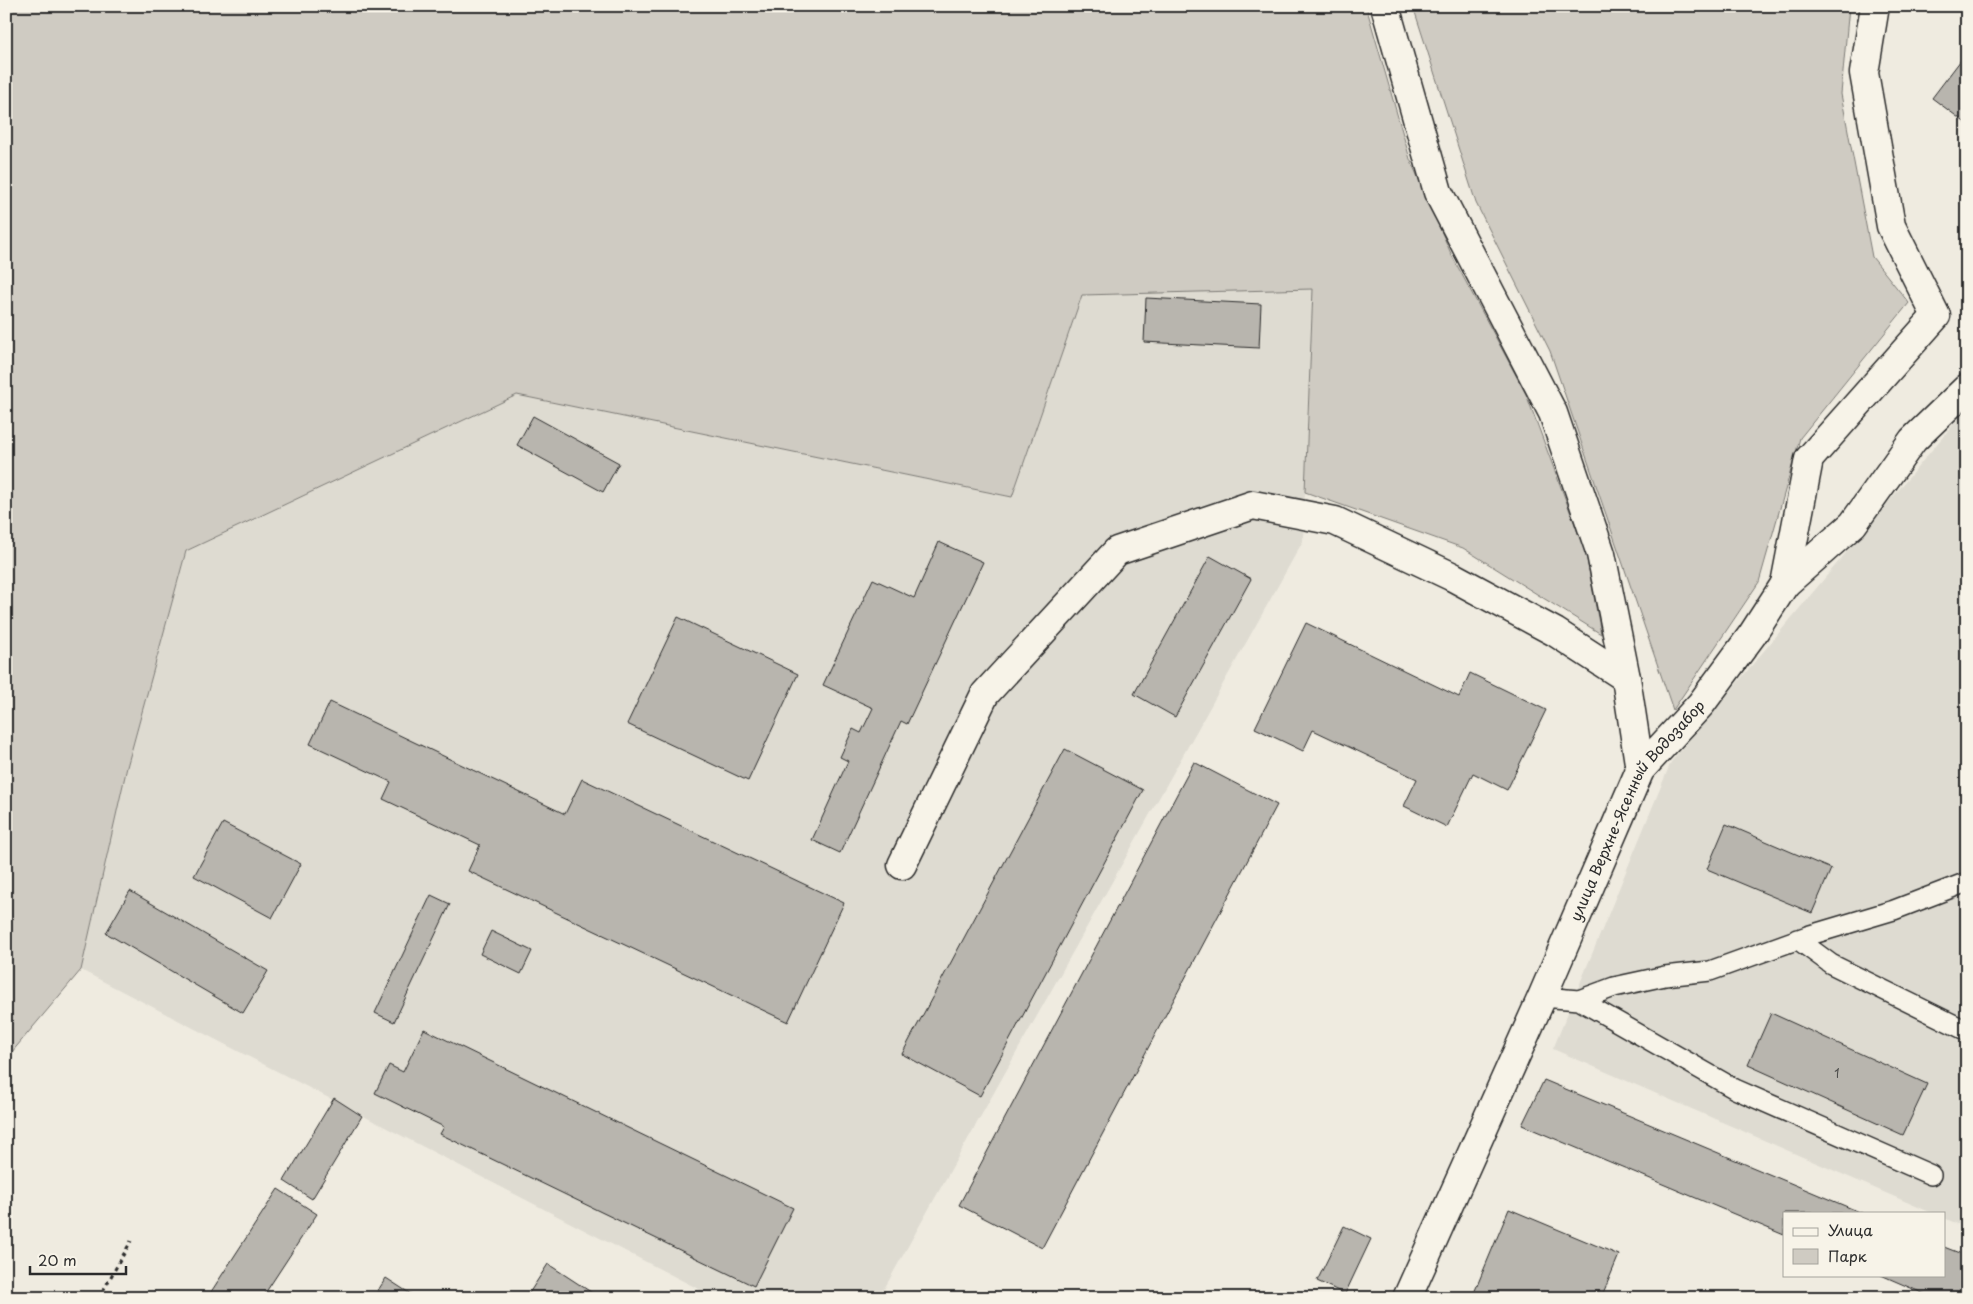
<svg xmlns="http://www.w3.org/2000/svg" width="1973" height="1304" font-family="'Playpen Sans',sans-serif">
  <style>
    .built { fill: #dedbd1 }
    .green { fill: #cfcbc2; stroke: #7d7b76 }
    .building { fill: #b8b5ae; stroke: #2b2b2b }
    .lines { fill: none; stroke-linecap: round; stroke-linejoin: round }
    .lane-casing { stroke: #2b2b2b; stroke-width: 22 }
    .street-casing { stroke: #2b2b2b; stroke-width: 31 }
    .path { stroke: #2b2b2b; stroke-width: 3; stroke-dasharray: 4 4; stroke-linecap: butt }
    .lane { stroke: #f7f3e8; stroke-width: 19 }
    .street { stroke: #f7f3e8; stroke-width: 28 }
    .labels { text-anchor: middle; stroke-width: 4.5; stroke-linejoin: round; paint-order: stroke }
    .number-label { font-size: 12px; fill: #4e4e4c }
    .street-label { font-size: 15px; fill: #2b2b2b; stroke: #f7f3e8 }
  </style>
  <rect width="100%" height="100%" fill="#efebe0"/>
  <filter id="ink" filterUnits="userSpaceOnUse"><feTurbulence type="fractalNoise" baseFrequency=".02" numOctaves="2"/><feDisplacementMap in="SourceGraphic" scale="10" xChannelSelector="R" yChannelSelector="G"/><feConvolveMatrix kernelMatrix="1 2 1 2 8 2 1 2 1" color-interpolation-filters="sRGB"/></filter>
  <g filter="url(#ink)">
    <path class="built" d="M1313 289 1303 541 879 1298H716L81 970 127 767 186 551 517 395 1012 497 1082 295Z
      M1967 408V1228L1944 1218V1213H1932L1553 1049 1671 762Z"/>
    <path class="green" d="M6 6H1366L1410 159 1452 256 1526 394 1586 554 1601 634 1463 548 1305 492 1313 289 1082 295 1012 497 517 395 186 551 127 767 81 970 6 1059Z
      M1413 6H1849L1841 94 1872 257 1909 303 1800 438 1759 582 1673 710 1550 351 1476 203Z"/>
    <path class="building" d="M1967 52V124L1932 98Z
      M1146 298 1261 304 1259 348 1144 342Z
      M533 416 619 463 603 492 517 445Z
      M939 542 983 562 907 724 901 721 840 853 812 840 848 761 840 757 853 729 861 733 873 708 823 685 873 579 914 598Z
      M1210 556 1251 579 1175 717 1134 694Z
      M678 617 798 674 748 781 627 724Z
      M1306 623 1459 697 1470 673 1546 710 1507 790 1473 773 1447 827 1404 806 1417 779 1313 730 1303 751 1255 728Z
      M330 702 565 814 582 779 844 903 788 1022 468 871 480 845 383 799 391 782 310 744Z
      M1065 749 1143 790 980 1096 902 1054Z
      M1194 762 1277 805 1042 1248 959 1205Z
      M223 823 301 864 272 918 194 876Z
      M1726 824 1831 869 1812 913 1707 869Z
      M130 891 268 971 243 1013 106 933Z
      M431 895 450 904 394 1022 375 1013Z
      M491 931 532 951 521 974 480 954Z
      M1771 1013 1927 1084 1903 1135 1748 1065Z
      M424 1029 793 1208 754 1286 440 1134 444 1127 375 1093 389 1065 403 1072Z
      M1544 1080 1862 1213H1784V1235L1522 1125Z
      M334 1098 362 1116 312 1199 284 1181Z
      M278 1189 317 1214 262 1298H207Z
      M1509 1209 1619 1255 1601 1298H1485L1474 1293Z
      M1344 1226 1371 1239 1345 1294 1317 1281Z
      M1944 1247 1967 1256V1298H1934L1881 1275H1944Z
      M548 1264 600 1298H526Z
      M386 1278 417 1298H373Z
      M1301 1292 1311 1298H1298Z"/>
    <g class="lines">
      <g class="lane-casing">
        <path id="lane" d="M1797 939 1831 964 1967 1031
          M1542 997 1579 1000 1614 987 1665 976 1710 971 1810 935 1894 910 1967 882
          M1579 1000 1735 1089 1931 1175"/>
      </g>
      <g class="street-casing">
        <g id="street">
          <path d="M1385 6 1438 192 1553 413 1601 554 1626 678 1640 770"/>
          <path d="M1785 584 1809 459 1936 316 1891 226 1864 73 1875 6"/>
          <path d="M902 865 985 694 1117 551 1253 505 1335 521 1453 577 1555 632 1626 678"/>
          <path id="s1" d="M1407 1298 1542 997 1640 770 1701 704 1752 635 1785 584 1853 524 1913 440 1967 388"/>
        </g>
      </g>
      <path class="path" d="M99 1298 131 1241"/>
      <use href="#lane" class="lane"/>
      <use href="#street" class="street"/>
    </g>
  </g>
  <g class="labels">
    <g class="number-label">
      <text x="1837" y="1078">1</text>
    </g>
    <g class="street-label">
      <text dy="5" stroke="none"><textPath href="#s1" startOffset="541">улица Верхне-Ясенный Водозабор</textPath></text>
    </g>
  </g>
  <rect width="1973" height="1304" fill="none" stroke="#f7f3e8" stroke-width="25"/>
  <rect x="12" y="12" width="1948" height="1279" fill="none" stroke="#2b2b2b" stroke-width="2" filter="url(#ink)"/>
  <rect x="1783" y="1212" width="162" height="65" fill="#f7f3e8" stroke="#a5a39c"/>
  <rect x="1793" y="1228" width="25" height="8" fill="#f7f3e8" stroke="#a5a39c"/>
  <text x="1828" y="1236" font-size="15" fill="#2b2b2b">Улица</text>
  <rect x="1793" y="1249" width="25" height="15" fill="#cfcbc2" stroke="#a5a39c"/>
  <text x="1828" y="1262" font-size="15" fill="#2b2b2b">Парк</text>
  <path d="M30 1266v8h96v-8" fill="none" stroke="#2b2b2b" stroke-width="2.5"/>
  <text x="38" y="1266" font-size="15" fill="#2b2b2b" stroke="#f7f3e8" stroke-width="4" paint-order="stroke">20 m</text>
</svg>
